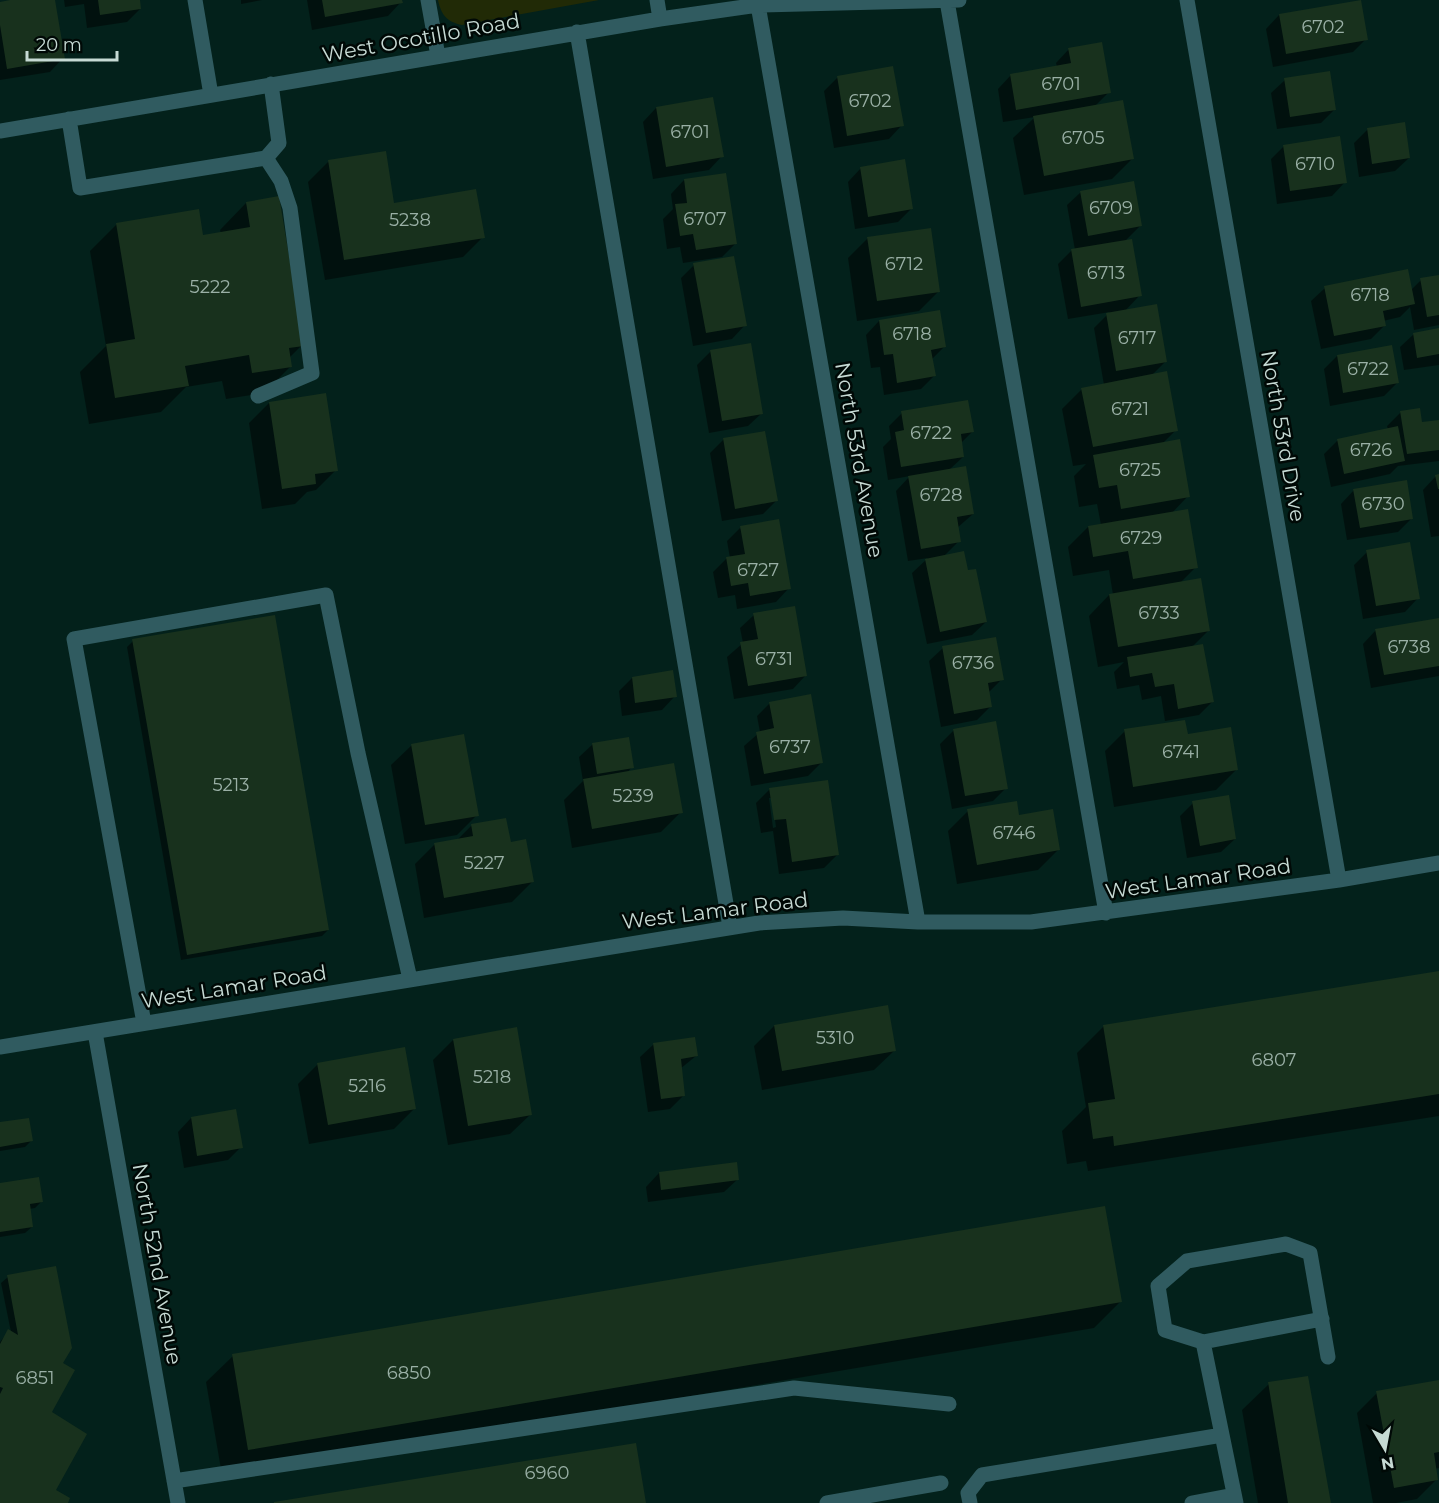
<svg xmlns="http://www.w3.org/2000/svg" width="1439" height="1503" font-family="Montserrat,sans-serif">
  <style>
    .green { fill: #212a06 }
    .shadow { fill: #0007; fill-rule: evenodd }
    .building { fill: #18311d }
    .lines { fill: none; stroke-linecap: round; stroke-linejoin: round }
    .minor { stroke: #305b60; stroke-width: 15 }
    .labels { text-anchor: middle; stroke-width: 5; stroke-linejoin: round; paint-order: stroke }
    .number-label { font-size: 18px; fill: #9ab0a6 }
    .street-label { font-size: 21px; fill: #c6dad4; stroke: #000906 }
  </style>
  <rect width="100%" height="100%" fill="#03211b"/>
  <path class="green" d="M438 0H599L462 25C447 22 441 15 438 0Z"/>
  <path class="shadow" d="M19 0H54L63 58 50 72 0 80V3Z
    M64 0H139L140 9 127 22 87 28 84 4 65 7Z
    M241 0H262L241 4Z
    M307 0H401V2L388 16 312 30Z
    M1279 15 1366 39 1353 52 1273 67 1266 29Z
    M1069 49 1109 92 1095 106 1132 159 1112 179 1024 195 1013 138 1035 117 1003 122 998 89 1011 75 1057 67 1056 63Z
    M837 78 902 125 889 139 834 148 824 91Z
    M1285 80 1335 109 1321 123 1277 129 1271 93Z
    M656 108 722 156 709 170 653 179 643 122Z
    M1368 129 1409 158 1395 171 1359 177 1354 143Z
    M1284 146 1345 182 1332 196 1277 204 1271 159Z
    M328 162 393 204 483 237 463 257 325 280 308 182Z
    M861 168 911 209 898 222 855 229 848 182Z
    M684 180 735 244 722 257 683 263 680 247 667 249 663 219 673 209 671 194Z
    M1081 192 1140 226 1125 241 1140 295 1124 312 1166 361 1151 376 1176 430 1162 444 1188 496 1171 514 1196 567 1180 583 1208 631 1192 647 1212 702 1199 715 1165 721 1161 696 1142 700 1139 685 1117 689 1114 672 1124 662 1098 667 1089 616 1109 595H1113L1109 570 1073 576 1068 547 1088 527 1101 525 1097 504 1079 507 1074 476 1086 464 1073 466 1062 409 1082 389 1104 385 1094 328 1110 312 1068 319 1058 264 1071 251 1075 250 1067 205Z
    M246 203 302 345 289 358 291 366 264 393 226 399 222 381 186 387 161 412 89 424 80 372 106 346 90 251 117 224 202 236 221 233 220 230Z
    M868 238 939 291 919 311 857 321 848 258Z
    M694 265 745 325 732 339 693 346 681 278Z
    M1439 277V325L1414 330 1410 307 1400 317 1383 321 1384 326 1371 339 1321 349 1311 301 1325 288 1411 290 1421 280Z
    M879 321 944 347 931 360 934 376 921 389 884 395 880 367 871 368 866 335Z
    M1439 330V365L1404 370 1400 347 1414 334Z
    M711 351 762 413 748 426 709 433 697 365Z
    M1337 356 1397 383 1384 396 1330 406 1324 369Z
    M269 403 336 470 316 490 307 492 295 504 262 509 249 423Z
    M1401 412 1421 424 1439 421V461L1398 466 1390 474 1331 487 1324 454 1337 441 1388 430 1387 426Z
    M902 413 972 432 961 443 963 457 949 470 973 514 957 528 959 541 944 556 967 572 986 622 972 635 927 644 912 573 928 558 908 561 896 491 910 476 888 480 883 447 891 439 889 426Z
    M724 439 776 501 763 514 722 521 710 453Z
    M1436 476H1439V536L1431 537 1423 490Z
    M1354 490 1412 518 1398 532 1347 540 1341 504Z
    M740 528 789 588 776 602 737 609 735 595 718 598 713 572 726 559 730 558 727 541Z
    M1367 552 1418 598 1405 612 1363 619 1354 565Z
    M754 615 806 675 793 689 734 699 727 657 743 643 740 628Z
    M1439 619V676L1371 688 1363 644 1376 630Z
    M133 641 328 930 322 936 181 960 127 647Z
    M943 648 1002 679 988 693 991 706 977 720 941 727 929 661Z
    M632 678 675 696 662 710 622 716 619 691Z
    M770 703 821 763 808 776 751 786 744 746 760 732 757 716Z
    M954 730 1006 788 993 801 952 809 940 744Z
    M1125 731 1186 736 1236 770 1216 790 1114 807 1105 751Z
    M593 744 632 767 627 773 681 812 661 832 572 848 564 800 583 781 579 757Z
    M412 745 477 815 457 835 405 844 391 765Z
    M770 789 838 854 824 868 779 874 773 831 761 833 756 803ZM769 798H772L776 827 773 828Z
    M1193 803 1235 839 1221 852 1187 858 1180 816Z
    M968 811 1018 817 1058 850 1038 870 957 884 948 831Z
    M471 826 509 844 532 882 512 902 424 918 415 864 435 844 457 840Z
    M1439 973V1116L1088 1171 1086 1161 1067 1164 1062 1131 1086 1107 1077 1053 1104 1026Z
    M774 1026 895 1050 874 1070 762 1090 754 1046Z
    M453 1040 531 1114 510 1134 448 1145 433 1060Z
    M654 1044 696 1056 680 1069 684 1095 670 1109 648 1112 640 1057Z
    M318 1064 414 1109 394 1129 309 1144 298 1084Z
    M191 1118 241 1147 228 1160 184 1168 178 1132Z
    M0 1124 31 1141 25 1147 0 1151Z
    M659 1173 738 1179 724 1192 648 1202 646 1187Z
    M0 1184 41 1202 35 1208 29 1209 32 1227 25 1233 0 1237Z
    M8 1277 61 1364 50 1412 54 1490 66 1503H0V1342L9 1331 11 1332 1 1283Z
    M1120 1302 1094 1328 222 1475 206 1382 233 1356Z
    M1439 1382V1468L1435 1469 1437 1479 1417 1499 1396 1503H1373L1357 1413 1377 1393Z
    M1269 1384 1329 1503H1258L1242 1410Z"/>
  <path class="building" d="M10 0H55L65 59 7 69 0 25V2Z
    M98 0H140L141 9 100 15Z
    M322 0H402L403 3 325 17Z
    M1361 0 1368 40 1286 54 1279 14Z
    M1102 42 1111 93 1016 110 1010 74 1071 63 1068 48Z
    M893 66 904 126 847 136 837 76Z
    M1330 71 1336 110 1290 117 1284 78Z
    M713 97 724 157 666 167 656 107Z
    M1123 100 1134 159 1044 176 1033 116Z
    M1405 122 1410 158 1372 164 1367 128Z
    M1340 136 1347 183 1290 191 1283 145Z
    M386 151 394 203 476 189 485 238 344 260 328 160Z
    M905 159 913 209 868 217 860 167Z
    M726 173 737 244 696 250 693 234 680 236 675 204 687 203 684 179Z
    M1134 181 1142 226 1088 236 1080 191Z
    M279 196 304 346 289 348 292 367 252 373 249 355 185 366 189 386 115 398 106 344 135 339 116 223 199 209 203 235 250 227 246 202Z
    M931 228 940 292 877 301 867 237Z
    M1132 239 1142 296 1081 307 1071 249Z
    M734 256 747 326 706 333 693 263Z
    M1408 269 1415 304 1383 311 1386 326 1334 336 1324 286Z
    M1439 275V315L1427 317 1420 278Z
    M1157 304 1167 362 1116 371 1106 313Z
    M940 310 946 347 931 350 936 376 897 383 893 354 884 355 879 320Z
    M1439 328V354L1417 358 1413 333Z
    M751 343 763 414 722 421 710 350Z
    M1392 345 1399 383 1343 393 1337 355Z
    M1167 371 1178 431 1093 447 1081 388Z
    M326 393 338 471 315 474 316 484 282 489 269 402Z
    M968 400 974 432 961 434 964 457 901 467 895 432 904 430 901 411Z
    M1420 408 1422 422 1439 420V450L1407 454 1400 411Z
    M1398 426 1405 461 1344 474 1337 439Z
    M765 431 778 501 735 509 723 438Z
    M1180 439 1190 497 1121 509 1117 485 1099 488 1093 455Z
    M966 466 974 514 957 517 961 542 921 549 908 476Z
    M1439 474V489H1438L1435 475Z
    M1407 480 1413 519 1360 528 1353 489Z
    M1188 509 1198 568 1133 579 1128 551 1093 557 1088 526Z
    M779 519 791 589 750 596 748 583 731 586 726 557 745 554 740 526Z
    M1410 542 1420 599 1376 606 1366 550Z
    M964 551 968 570 976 569 987 622 940 632 925 559Z
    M1201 578 1210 631 1118 647 1109 594Z
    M795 606 807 676 748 686 740 642 758 639 753 613Z
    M275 615 329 930 187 955 132 639Z
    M1439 618V666L1384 675 1375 629Z
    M996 637 1004 680 988 683 992 707 954 714 942 646Z
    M1203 644 1214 702 1178 709 1174 684 1155 687 1152 673 1130 677 1127 657Z
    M673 670 677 697 635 703 632 677Z
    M811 694 823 763 764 774 756 732 774 728 769 702Z
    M1185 720 1188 734 1231 727 1238 770 1133 787 1124 729Z
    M996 721 1008 789 965 796 953 729Z
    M464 734 479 816 425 825 411 744Z
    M629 737 634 768 597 774 592 743Z
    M674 763 683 813 592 829 583 779Z
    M828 780 839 855 792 862 786 819 774 820 769 788Z
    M1229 795 1236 839 1200 846 1192 801Z
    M1017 801 1019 815 1053 809 1060 850 977 865 967 809Z
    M506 818 511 842 526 839 534 882 444 898 434 843 473 836 471 824Z
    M1439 971V1094L1114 1146 1113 1136 1093 1139 1088 1103 1115 1099 1103 1025Z
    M888 1005 896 1051 782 1071 774 1025Z
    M517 1027 532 1115 468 1126 453 1039Z
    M695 1037 698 1056 681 1059 685 1096 661 1099 653 1043Z
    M405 1047 416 1109 328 1125 317 1063Z
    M236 1109 243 1148 197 1156 191 1117Z
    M29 1118 33 1141 0 1147V1122Z
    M737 1162 739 1180 661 1190 659 1172Z
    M39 1177 43 1202 30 1204 33 1227 0 1232V1183Z
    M1105 1206 1122 1302 248 1450 232 1354Z
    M56 1266 72 1348 63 1363 75 1370 52 1412 87 1434 56 1490 70 1498 68 1503H0V1394L3 1388 0 1387V1344L8 1329 18 1335 7 1275Z
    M1308 1376 1331 1503H1288L1268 1382Z
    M1439 1380V1452L1434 1453 1438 1480 1394 1488 1376 1391Z
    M636 1443 646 1503H274V1502Z"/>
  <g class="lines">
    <path class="minor" d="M195 0 211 95
      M428 0 438 56
      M657 0 660 19
      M1187 0 1339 880
      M947 1 1106 913
      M758 5 918 922
      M577 32 730 927
      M69 119 80 188 266 158 279 143 271 84
      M0 131 660 19 758 5 959 0
      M258 396 312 373 290 208 281 181 266 158
      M144 1023 74 639 326 595 358 753 410 979
      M95 1032 178 1503
      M0 1047 759 923 843 918 918 922H1031L1339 880 1439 863
      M1322 1319 1203 1342 1165 1330 1158 1286 1187 1261 1286 1244 1310 1253 1328 1357
      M1203 1342 1236 1503
      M174 1481 794 1388 949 1404
      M827 1503 941 1483
      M970 1503 968 1493 982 1475 1222 1435
      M1192 1503 1234 1495"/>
  </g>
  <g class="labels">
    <g class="number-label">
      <text x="1323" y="33">6702</text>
      <text x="1061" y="90">6701</text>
      <text x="870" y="107">6702</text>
      <text x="690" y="138">6701</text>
      <text x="1083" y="144">6705</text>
      <text x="1315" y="170">6710</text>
      <text x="1111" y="214">6709</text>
      <text x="705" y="225">6707</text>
      <text x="410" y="226">5238</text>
      <text x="904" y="270">6712</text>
      <text x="1106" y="279">6713</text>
      <text x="210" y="293">5222</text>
      <text x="1370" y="301">6718</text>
      <text x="912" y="340">6718</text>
      <text x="1137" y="344">6717</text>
      <text x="1368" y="375">6722</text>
      <text x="1130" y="415">6721</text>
      <text x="931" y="439">6722</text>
      <text x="1371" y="456">6726</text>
      <text x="1140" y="476">6725</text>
      <text x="941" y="501">6728</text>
      <text x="1383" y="510">6730</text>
      <text x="1141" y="544">6729</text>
      <text x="758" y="576">6727</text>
      <text x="1159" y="619">6733</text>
      <text x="1409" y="653">6738</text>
      <text x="774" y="665">6731</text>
      <text x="973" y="669">6736</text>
      <text x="790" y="753">6737</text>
      <text x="1181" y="758">6741</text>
      <text x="231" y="791">5213</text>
      <text x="633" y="802">5239</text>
      <text x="1014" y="839">6746</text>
      <text x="484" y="869">5227</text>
      <text x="835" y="1044">5310</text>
      <text x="1274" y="1066">6807</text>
      <text x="492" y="1083">5218</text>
      <text x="367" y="1092">5216</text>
      <text x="409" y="1379">6850</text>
      <text x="35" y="1384">6851</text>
      <text x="547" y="1479">6960</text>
    </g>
    <g class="street-label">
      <text transform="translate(421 38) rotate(-10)" y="7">West Ocotillo Road</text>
      <text transform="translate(1283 436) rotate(80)" y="7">North 53rd Drive</text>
      <text transform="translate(859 460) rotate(80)" y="7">North 53rd Avenue</text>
      <text transform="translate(1198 879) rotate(-8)" y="7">West Lamar Road</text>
      <text transform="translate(715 911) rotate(-7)" y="7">West Lamar Road</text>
      <text transform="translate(234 987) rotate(-9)" y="7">West Lamar Road</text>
      <text transform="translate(157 1264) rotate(80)" y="7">North 52nd Avenue</text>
    </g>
  </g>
  <g transform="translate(1385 1449) rotate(170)" stroke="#000906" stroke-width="4.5" paint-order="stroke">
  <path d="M0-4.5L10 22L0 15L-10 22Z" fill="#c6dad4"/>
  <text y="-9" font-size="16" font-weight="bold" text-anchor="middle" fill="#c6dad4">N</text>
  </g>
  <path d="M27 51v9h90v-9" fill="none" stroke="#c6dad4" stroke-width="3"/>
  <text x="36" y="51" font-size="18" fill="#c6dad4" stroke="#000906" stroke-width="4.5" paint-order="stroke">20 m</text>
</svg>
